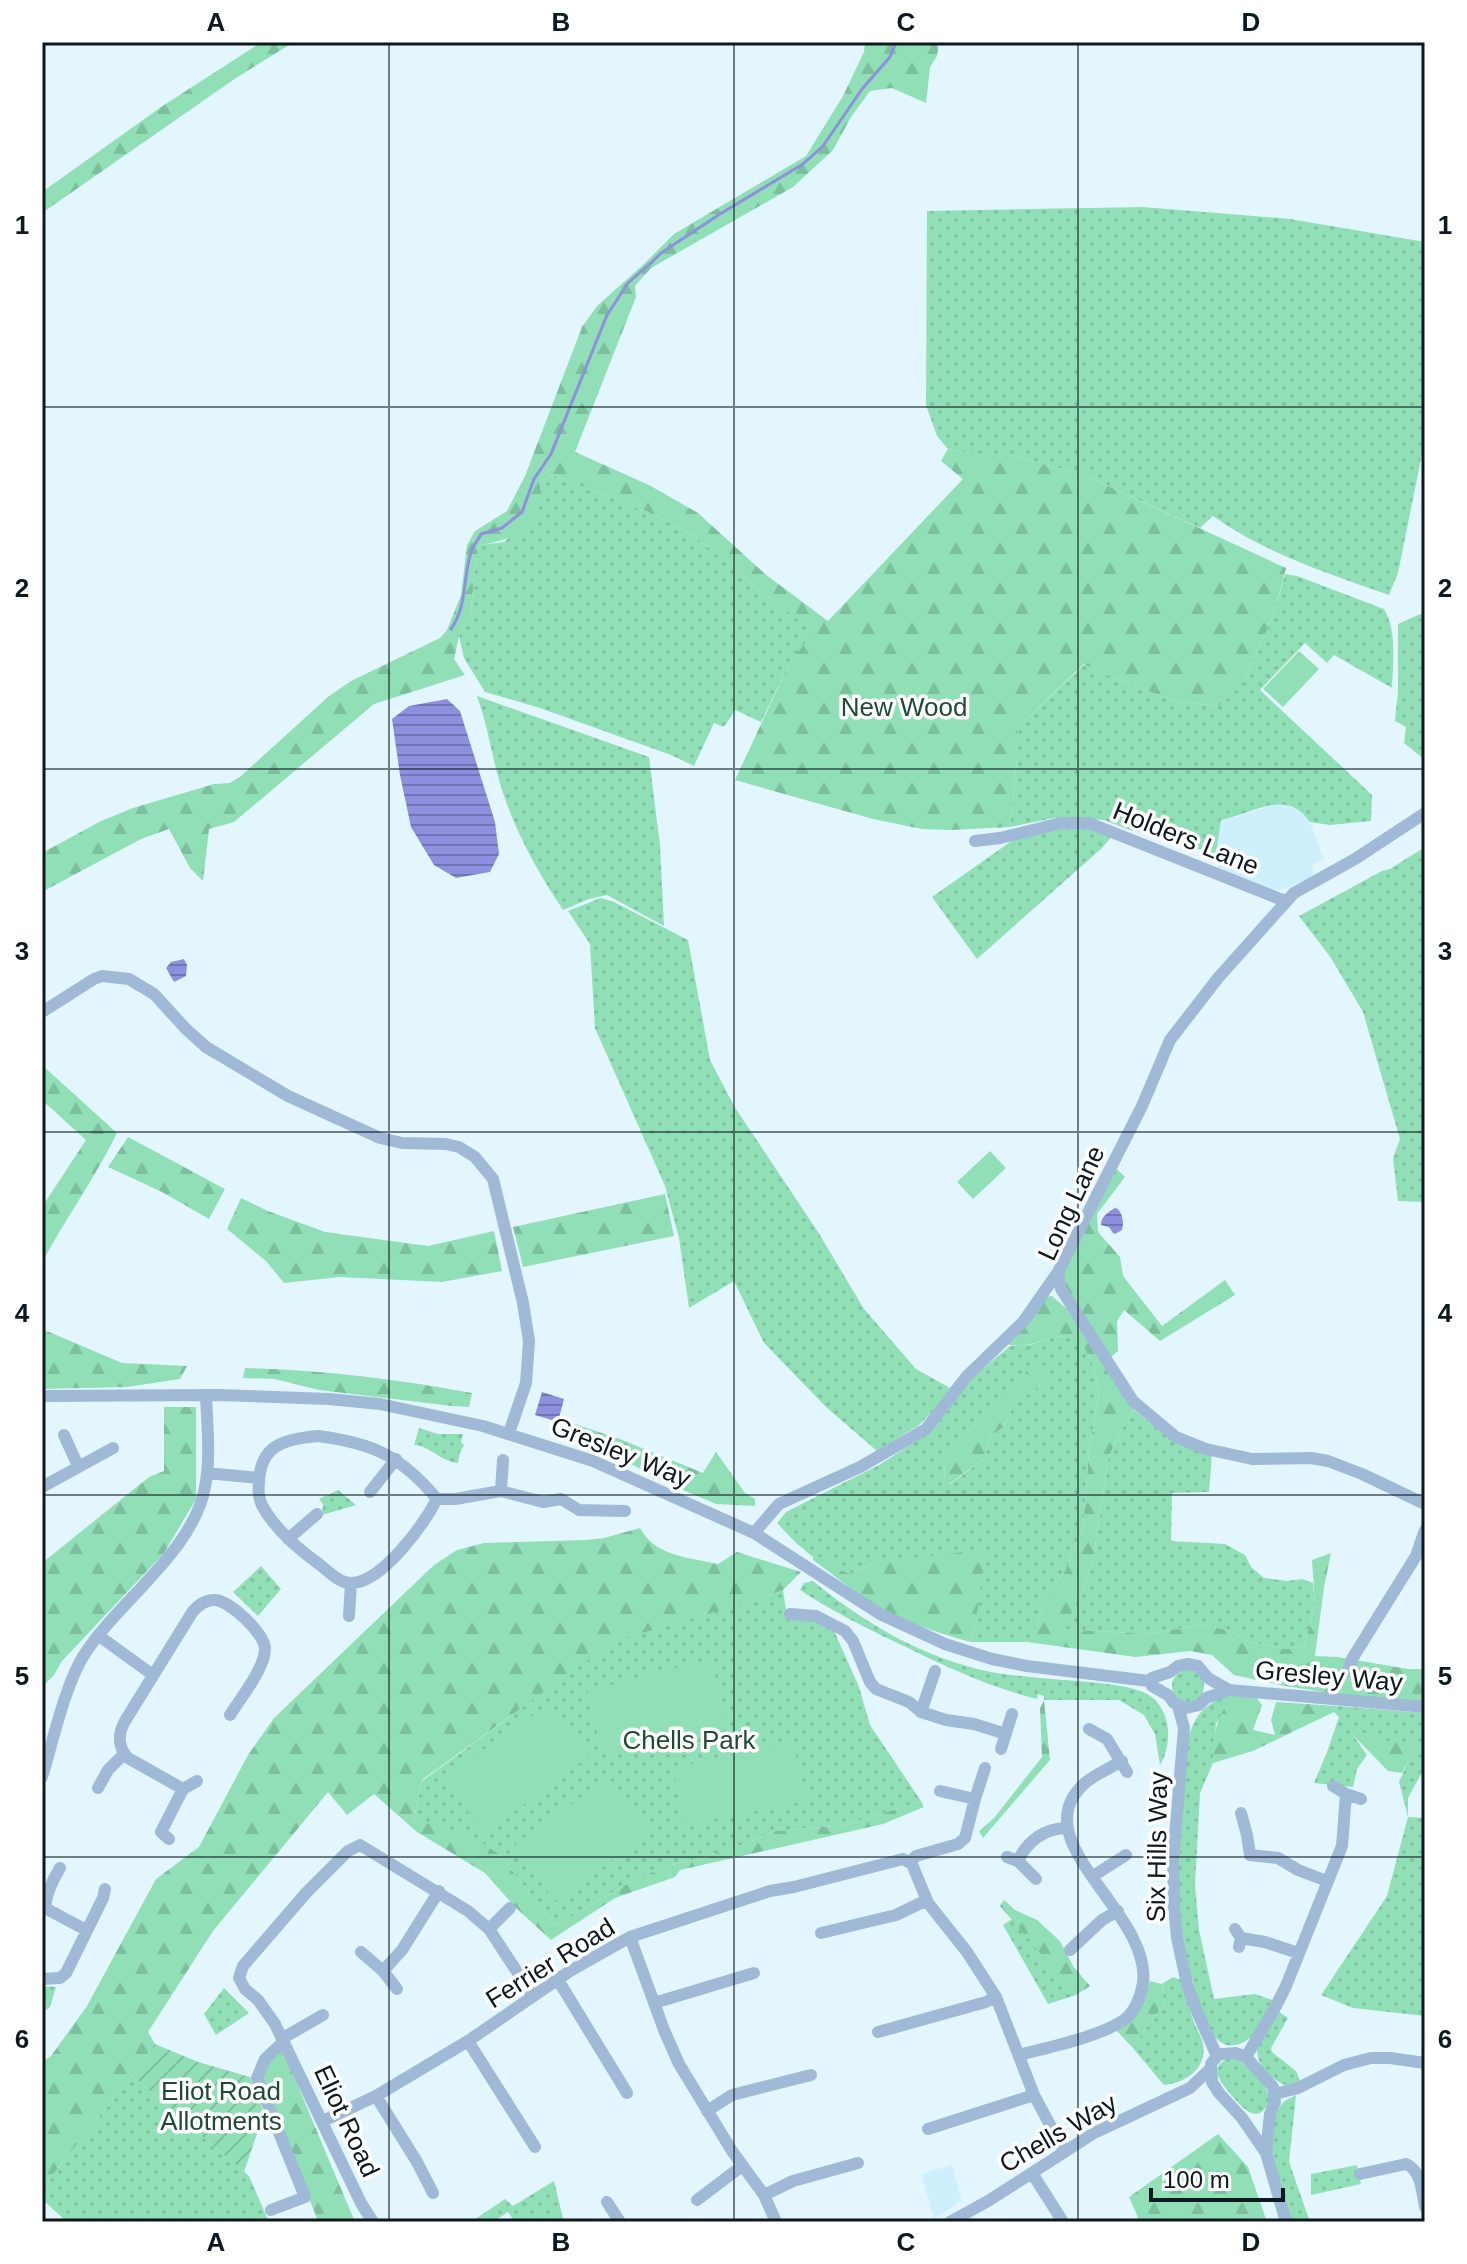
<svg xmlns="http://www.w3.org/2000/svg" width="1467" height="2264" font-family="Arial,sans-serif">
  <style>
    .built { fill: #cef0fc }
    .grass { fill: url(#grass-dots); fill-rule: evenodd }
    .forest { fill: url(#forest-firs) }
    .garden { fill: url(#garden-furrows) }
    .pitch { fill: #91dfb6 }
    .water { fill: url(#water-rules) }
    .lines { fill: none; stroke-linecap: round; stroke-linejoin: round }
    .stream { stroke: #8f8fdf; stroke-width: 3 }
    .minor { stroke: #9fb9d7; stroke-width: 12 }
    .grid { fill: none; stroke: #0d191e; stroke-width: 2; stroke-opacity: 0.55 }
    .labels { text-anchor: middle; stroke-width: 7; stroke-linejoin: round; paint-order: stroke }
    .park-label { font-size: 26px; fill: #204935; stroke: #fff }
    .street-label { font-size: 26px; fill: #0d191e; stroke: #fff }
    .neatline { fill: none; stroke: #0d191e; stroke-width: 3 }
    .grid-label { font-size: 26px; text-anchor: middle; font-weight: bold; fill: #0d191e }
  </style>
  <defs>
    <pattern id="grass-dots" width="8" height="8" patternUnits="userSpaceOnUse" patternTransform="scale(2)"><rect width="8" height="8" fill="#91dfb6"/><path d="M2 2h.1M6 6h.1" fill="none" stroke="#7cbf9c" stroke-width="1.8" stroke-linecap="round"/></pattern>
    <pattern id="forest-firs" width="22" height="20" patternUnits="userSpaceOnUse" patternTransform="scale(2)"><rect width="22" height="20" fill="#91dfb6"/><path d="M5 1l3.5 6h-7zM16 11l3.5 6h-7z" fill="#7cbf9c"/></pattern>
    <pattern id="garden-furrows" width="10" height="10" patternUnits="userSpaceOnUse" patternTransform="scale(2)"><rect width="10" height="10" fill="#91dfb6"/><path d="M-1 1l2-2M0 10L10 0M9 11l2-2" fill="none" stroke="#7cbf9c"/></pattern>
    <pattern id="water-rules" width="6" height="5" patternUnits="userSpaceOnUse" patternTransform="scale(2)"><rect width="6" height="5" fill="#8f8fdf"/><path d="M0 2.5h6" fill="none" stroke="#7374b4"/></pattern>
  </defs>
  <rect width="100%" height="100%" fill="#e3f6fe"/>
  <path class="built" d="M1281 802 1304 812 1310 822 1324 859 1312 865 1316 876 1284 889 1273 891 1219 872 1216 854 1221 820 1236 817Z
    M952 2165 962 2201 934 2219 921 2174Z"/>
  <path class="grass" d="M1143 207 1290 219 1425 242V439L1398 573 1389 595C1328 573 1266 554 1213 516L1200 528 1082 474 1009 455H983L948 449 937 436 926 405 927 211Z
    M553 475 648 512 695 536 758 589 815 632 790 662 761 722 735 710 726 724 723 727 714 723 694 766 671 755 537 707 485 692 464 658 459 636 471 613 475 564 480 545 504 542 539 509 541 481Z
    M1285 574 1297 576 1384 609C1397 631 1393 662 1392 688L1334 655 1327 663 1305 643 1260 690 1372 795 1371 821 1330 825 1310 822C1287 787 1253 814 1221 820L1216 854 1127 829 1104 820 1054 818 1010 827 1017 760V728L1085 664 1114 678 1177 702 1219 706 1242 684 1274 614Z
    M1425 612V760L1404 743 1406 727 1395 721 1398 691V624Z
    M477 696 649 757 660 846 664 926 607 895 589 899 563 910C537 871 515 831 501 787 492 757 488 726 477 696Z
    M1062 826H1083L1114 834 1102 848 977 959 932 897 1013 840Z
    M1425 847V1202L1398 1201 1393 1158 1400 1139 1363 1012 1331 958 1299 916 1382 871 1390 869Z
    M601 898 614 902 688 940 710 1060 734 1106 818 1232 864 1309 916 1369 950 1388 934 1410 919 1425 877 1451 826 1407 764 1343 734 1281 689 1308 679 1238 665 1186 595 1028 590 944 568 911Z
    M1078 1335 1093 1365 1099 1394 1089 1450 1083 1528 1065 1571 1044 1601 1035 1631 1027 1642H970L976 1621 876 1562 851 1574 841 1570 824 1558 813 1557 796 1543 777 1523 786 1512 879 1465 932 1431 972 1378 1010 1346 1029 1345 1054 1337ZM1039 1360 1046 1381 1025 1396 1012 1408 1004 1427 992 1435 983 1460 950 1484 944 1479 945 1462 959 1443Z
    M1134 1410C1164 1435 1175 1442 1212 1454L1209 1492 1172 1493 1171 1541 1225 1544 1245 1555 1251 1567 1264 1578 1287 1581 1302 1579 1313 1583 1315 1605 1304 1646 1286 1649 1250 1642 1228 1630 1201 1625 1147 1634 1062 1629 1082 1593 1093 1560 1108 1459 1119 1434Z
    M419 1428 438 1434H463L461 1442 464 1445 460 1452 458 1463C439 1461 429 1445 414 1445Z
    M338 1490 356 1505 322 1515 323 1504 319 1499Z
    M261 1566 281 1589 258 1616 233 1592Z
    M813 1581C864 1623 925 1659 991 1672 1007 1675 1024 1676 1040 1678 1067 1681 1120 1682 1143 1692 1171 1704 1174 1742 1160 1765L1155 1734 1144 1715 1119 1700H1044V1696L1038 1694 1037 1699C992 1688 951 1669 910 1649 872 1631 835 1613 800 1590L804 1583Z
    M783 1590 786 1610 831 1624 859 1687 870 1725 921 1801 846 1825 775 1831 730 1850 672 1865 637 1878 555 1926 500 1855 414 1819 422 1781 614 1640 757 1600Z
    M1172 1686a16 16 0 1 1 32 0a16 16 0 1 1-32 0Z
    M1239 1695 1216 1723 1213 1763 1200 1793 1195 1885 1199 1930 1214 1999 1255 1994 1275 2001C1268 2012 1259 2033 1247 2040 1239 2046 1227 2048 1219 2041 1199 2026 1180 1933 1179 1907 1177 1850 1184 1793 1189 1736 1196 1711 1212 1697 1239 1695Z
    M1337 1706 1425 1713V1767L1408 1798V1817L1425 1818V2016L1353 2008 1321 1995 1387 1896 1408 1817 1399 1782 1415 1746 1381 1743 1358 1730 1353 1735 1367 1755 1357 1769 1353 1787 1314 1783 1327 1752 1339 1717 1334 1712Z
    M1012 1919 1076 1995 1048 2004 1003 1925Z
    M1173 1977 1181 1980C1185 1994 1189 2009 1194 2022 1196 2028 1200 2034 1202 2040 1210 2066 1187 2083 1164 2085L1132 2047 1164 2004 1162 1984Z
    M42 1986 56 1987 50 2007 42 2013Z
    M224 1988 249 2013 216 2035 204 2014Z
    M1278 2011 1288 2018 1271 2048 1272 2052 1296 2071 1301 2083 1291 2087C1275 2083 1257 2068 1257 2050Z
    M1231 2057C1249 2062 1266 2082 1270 2100 1259 2125 1245 2111 1233 2097 1221 2083 1206 2067 1231 2057Z
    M132 2076 249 2176 269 2222H67L42 2199V2188Z
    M1296 2095 1289 2162 1310 2222H1291C1280 2188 1259 2139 1281 2105 1284 2100 1291 2098 1296 2095Z
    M1357 2165 1361 2184 1311 2195V2174Z
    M554 2181 564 2222H515L508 2212 493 2222H471L505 2199 513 2206Z"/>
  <path class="forest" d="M262 42H294L236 78 42 213V192L164 105Z
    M865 42H939L937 56 930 67 926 103 892 88 870 91 851 117 833 150 793 187 651 268 635 286 636 297 575 452 649 485 698 513 765 574 828 621 963 479 941 461 948 449 983 455H1009L1082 474 1286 568 1274 614 1242 684 1219 706 1177 702 1114 678 1084 664 1017 728V760L1010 827 951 830 922 829 873 819 735 780 790 662 814 632 758 589 695 536 648 512 553 475 541 481C540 490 541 500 539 508 532 534 503 541 480 545L475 564 471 613 459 636 454 659 465 675 374 704 234 822 209 829 203 881 190 868 169 829 141 839 42 892V853L101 821 133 808 214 784 230 783 241 776 329 696 351 681 440 638 447 630 461 595 467 545 475 531 507 511 525 476 582 327 597 306 644 264 674 234 806 156 843 96 864 52Z
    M42 1065 117 1133C96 1176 68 1215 45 1257L42 1255V1207L86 1140 42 1100Z
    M128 1137 225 1189 209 1219 162 1192 108 1167Z
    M1116 1168 1125 1177 1097 1214 1098 1232 1120 1257 1123 1276 1162 1326 1225 1280 1235 1295 1160 1341 1124 1310 1117 1321 1118 1351 1111 1357 1066 1288 1061 1269Z
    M665 1194 674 1236 523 1267 513 1227Z
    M241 1198 268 1211 325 1232 428 1246 494 1231 502 1271 442 1282 340 1277 284 1283 266 1261 227 1229Z
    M1052 1296 1067 1309 1134 1410 1119 1434 1108 1459 1093 1560 1082 1593 1063 1629 1147 1634 1201 1625 1228 1630 1250 1642 1286 1649 1304 1646 1315 1605 1312 1560 1331 1553 1324 1587 1315 1656 1338 1657 1408 1669H1425V1703L1335 1694 1280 1685 1234 1675 1212 1655 1190 1651 1136 1657 1027 1642 1035 1631 1044 1601 1065 1571 1083 1528 1089 1450 1099 1394 1093 1365 1078 1336C1069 1336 1060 1336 1051 1338 1036 1342 1020 1350 1005 1343L1046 1297Z
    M42 1329 122 1363 187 1366 180 1379 127 1387 42 1389Z
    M1038 1360 1047 1368 1046 1381 1025 1396 1012 1408 1004 1427 992 1435 983 1460 949 1484 944 1479 945 1462 959 1443Z
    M245 1368C321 1370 397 1379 472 1393L469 1407 452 1406 319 1390 275 1379 243 1378Z
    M164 1407H196V1499L164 1553 62 1661 54 1675 42 1687V1563L149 1477 164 1471Z
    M569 1422 620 1439 703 1473 716 1452 745 1493 755 1499V1506L716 1504 671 1485 614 1455 562 1434Z
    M640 1528C656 1557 688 1557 718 1564L737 1552 801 1572 783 1590 757 1600 614 1641 422 1780 414 1819 475 1838 500 1855 555 1926 637 1878 672 1865 730 1850 775 1831 846 1825 921 1801 924 1807 883 1824 680 1870 675 1877 615 1898 551 1940 516 1908 485 1873 417 1832 374 1794 347 1815 328 1792 213 1931 148 2032 155 2044 132 2076 42 2188V2062L51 2056 87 2006 156 1879 199 1847 248 1755 274 1718 434 1565 457 1550 484 1543 585 1540 604 1538Z
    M976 1551 985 1555 976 1621 970 1642C938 1633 904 1622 875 1605 854 1592 834 1575 813 1560V1557L838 1558 841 1570 851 1574 876 1562Z
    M1239 1695 1256 1697 1262 1705 1253 1730 1275 1735 1271 1720 1276 1702 1337 1706 1334 1712 1253 1751 1213 1763C1215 1736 1213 1711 1239 1695Z
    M1044 1700 1050 1760 983 1838 979 1831 994 1818 1042 1757 1040 1708Z
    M1358 1730 1381 1743 1395 1739 1416 1746 1402 1773 1388 1771 1353 1735Z
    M1004 1900 1015 1910 1037 1920 1060 1941 1073 1966 1090 1986 1076 1995 1000 1906Z
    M1150 1981 1162 1984 1164 2004 1132 2047 1117 2031 1141 2005Z
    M282 2048 355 2222H317L318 2221 261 2077 268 2062Z
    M1218 2134 1248 2167 1267 2222H1140L1129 2197Z"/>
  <path class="garden" d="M155 2044 198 2062 250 2077 264 2113 244 2172 132 2076Z"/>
  <path class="pitch" d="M1299 651 1319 669 1283 707 1263 689Z
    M990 1151 1006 1168 973 1199 957 1182Z
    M711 1659 728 1727 602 1754 587 1691Z
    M549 1704 590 1756 485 1833 442 1778Z
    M792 1742 808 1801 684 1825 673 1768Z
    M609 1777 651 1833 554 1902 515 1844Z"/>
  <path class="water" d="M447 699 460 711 495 822 499 854 490 872 456 878 434 865 411 827 400 775 392 719 409 706Z
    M184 959 187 965 186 976 174 982 166 968 171 962Z
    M1115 1208 1118 1209C1123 1215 1124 1223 1122 1230L1115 1234 1113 1233 1109 1227 1101 1225C1100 1218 1109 1211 1115 1208Z
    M542 1392 564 1399 558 1422 535 1415Z"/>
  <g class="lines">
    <path class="stream" d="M650 264 661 253 720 214 803 164 823 146 862 89 890 57 896 42
      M451 629C467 607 463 577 471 552 473 546 478 540 481 534L502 528 522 512 534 479 551 454 607 315 628 283 647 266"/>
    <path class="minor" d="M1425 813 1355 859 1294 893 1218 978 1170 1040 1142 1106 1058 1272 1061 1289 1133 1401 1176 1437 1206 1449 1252 1459 1311 1458 1328 1461 1362 1474 1425 1504
      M975 841 1000 838 1061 823H1089L1285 901
      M42 1012 94 979 102 976 129 979 154 994 186 1029 206 1047 288 1096 380 1138 402 1143 446 1144 459 1147 475 1157 493 1179 523 1303 529 1341 526 1383 509 1433
      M42 1396 219 1395 329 1399 380 1404 483 1426 593 1461 754 1533 880 1614 945 1644 992 1659 1027 1666 1149 1681 1152 1678 1170 1672 1178 1666 1188 1664 1198 1666 1208 1678 1229 1690 1425 1707
      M64 1435 78 1466
      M318 1436C373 1443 401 1456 437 1499 424 1524 382 1583 351 1583 339 1583 328 1571 319 1564 298 1549 276 1530 263 1507 259 1500 258 1491 259 1483 260 1445 284 1439 318 1436Z
      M207 1473 259 1478
      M42 1487 113 1448
      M501 1491 503 1460
      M370 1492 396 1459
      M437 1499H455L501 1491 543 1502 561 1499 579 1510 625 1511
      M754 1533 779 1504 860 1467 926 1429 967 1376 1023 1322 1058 1272
      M288 1539 317 1514
      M790 1614 816 1616 845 1631 853 1641 870 1682 876 1689 909 1702 921 1712 946 1720 974 1724 1006 1734
      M349 1616 351 1583
      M99 1636 153 1675
      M1348 1671 1352 1659 1416 1556 1425 1530
      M1149 1681 1152 1686 1168 1695 1174 1703 1186 1708 1199 1705 1206 1698 1229 1690
      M1178 1706 1184 1728 1173 1861 1174 1907 1177 1938 1187 1984 1195 2007 1217 2056
      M921 1712 935 1671
      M1089 1729 1107 1739 1127 1772
      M1001 1749 1012 1714
      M42 1777C53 1741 65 1685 84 1655 119 1600 193 1552 205 1487 211 1457 207 1425 206 1395
      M197 1781 183 1789 128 1758C117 1746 118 1734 125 1721L193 1611C199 1605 205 1600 214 1600 230 1600 265 1634 265 1649 265 1668 240 1699 230 1715
      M1333 1786 1346 1794 1361 1799
      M98 1788 108 1770 124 1754
      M940 1791 975 1799
      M1241 1813 1247 1835 1250 1855 1278 1858 1298 1870 1327 1881
      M169 1839 161 1832 183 1789
      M1007 1857 1018 1861C1027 1841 1045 1828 1067 1828
      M1018 1861 1036 1879
      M910 1862 916 1856 958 1844 965 1838 975 1799 985 1768
      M60 1868C52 1881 46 1893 45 1908L86 1930
      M1093 1876 1126 1855
      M489 1929 510 1908
      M1235 1929 1241 1938 1239 1947
      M821 1933 896 1915 927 1900
      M630 1937 664 2030 679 2064 732 2151 764 2195 776 2222
      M1241 1938 1265 1942 1298 1953
      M1070 1950 1102 1920 1118 1911
      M361 1952 383 1971 397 1989
      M383 1971 402 1950 439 1891
      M42 1979 60 1978 66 1973 103 1898 105 1889
      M558 1980 627 2093
      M654 2003 754 1973
      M878 2032 986 2002 996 1997
      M283 2038 323 2015
      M468 2041 535 2147
      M1019 2055C1049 2047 1099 2037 1124 2020 1135 2012 1141 1996 1143 1983 1152 1912 1020 1841 1085 1783 1096 1774 1110 1768 1122 1761
      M1246 2057 1276 2006 1286 1986 1342 1846 1346 1794
      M1275 2094 1298 2088 1344 2065 1371 2058H1390L1425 2063
      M376 2096 417 2162 433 2193
      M707 2111 732 2095 811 2075
      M323 2121 376 2096 468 2041 570 1971 630 1937 770 1891 794 1887 903 1859 912 1864 928 1903 967 1952 996 1997 1034 2095 1064 2151
      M928 2129 1034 2095
      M1266 2153 1242 2118 1219 2093 1212 2082 1211 2064 1217 2056 1222 2054 1236 2053 1246 2057 1273 2087 1275 2102 1270 2114 1266 2153 1286 2222
      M1032 2173 1063 2222
      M1360 2174 1406 2164C1421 2170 1422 2192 1425 2207
      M764 2195 793 2181 858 2163
      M697 2200 742 2166
      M607 2202 620 2222
      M271 2210 305 2197 257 2078 265 2059 284 2041
      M373 2222 361 2203 275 2024 258 2000 245 1989 239 1978 243 1966 306 1893 348 1851 360 1845 468 1911 489 1929 533 1996
      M950 2222 988 2201 1094 2133 1190 2088 1210 2069"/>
  </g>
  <path class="grid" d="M389 42V2222M734 42V2222M1078 42V2222M42 407H1425M42 769H1425M42 1132H1425M42 1495H1425M42 1857H1425"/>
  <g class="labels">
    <g class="park-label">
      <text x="904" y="716">New Wood</text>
      <text x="689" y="1749">Chells Park</text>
      <text x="221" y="2100">Eliot Road<tspan x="221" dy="30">Allotments</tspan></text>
    </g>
    <g class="street-label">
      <text transform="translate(1186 838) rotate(22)" y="9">Holders Lane</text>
      <text transform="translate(1071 1203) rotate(-65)" y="9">Long Lane</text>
      <text transform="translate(621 1452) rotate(22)" y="9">Gresley Way</text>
      <text transform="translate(1329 1676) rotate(5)" y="9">Gresley Way</text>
      <text transform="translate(1157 1847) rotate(-89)" y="9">Six Hills Way</text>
      <text transform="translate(550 1963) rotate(-32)" y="9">Ferrier Road</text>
      <text transform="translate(347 2121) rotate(65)" y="9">Eliot Road</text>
      <text transform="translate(1058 2133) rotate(-30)" y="9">Chells Way</text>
    </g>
  </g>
  <rect width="1467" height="2264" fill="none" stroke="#ffffff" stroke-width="88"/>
  <path d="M1151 2188v12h132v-12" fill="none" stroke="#0d191e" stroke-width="4"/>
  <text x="1163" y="2188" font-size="24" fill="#0d191e" stroke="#ffffff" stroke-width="6" paint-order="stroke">100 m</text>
  <rect x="44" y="44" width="1379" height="2176" class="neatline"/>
  <g class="grid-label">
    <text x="216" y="31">A</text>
    <text x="561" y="31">B</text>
    <text x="906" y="31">C</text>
    <text x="1251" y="31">D</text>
    <text x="22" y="234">1</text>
    <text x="1445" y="234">1</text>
    <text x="22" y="597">2</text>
    <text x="1445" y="597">2</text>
    <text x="22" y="960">3</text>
    <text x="1445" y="960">3</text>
    <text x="22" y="1322">4</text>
    <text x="1445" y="1322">4</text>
    <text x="22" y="1685">5</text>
    <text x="1445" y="1685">5</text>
    <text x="22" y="2048">6</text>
    <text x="1445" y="2048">6</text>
    <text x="216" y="2251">A</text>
    <text x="561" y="2251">B</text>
    <text x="906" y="2251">C</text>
    <text x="1251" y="2251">D</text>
  </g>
</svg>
